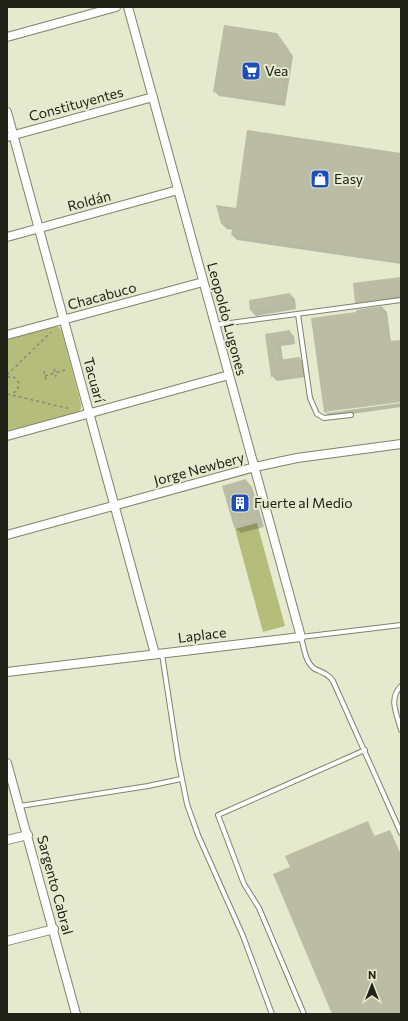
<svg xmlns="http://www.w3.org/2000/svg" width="408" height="1021" font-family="Commissioner,sans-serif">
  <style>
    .green { fill: #b6bd7a }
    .shadow { fill: #0003 }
    .building { fill: #babda4 }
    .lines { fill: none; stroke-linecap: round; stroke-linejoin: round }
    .lane-casing { stroke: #80836b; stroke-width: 6 }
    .street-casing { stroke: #80836b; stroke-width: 10 }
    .path { stroke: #878a77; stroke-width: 1.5; stroke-dasharray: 3 3; stroke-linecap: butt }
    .lane { stroke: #fff; stroke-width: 4 }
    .street { stroke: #fff; stroke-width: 8 }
    .labels { text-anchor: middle; stroke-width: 4; stroke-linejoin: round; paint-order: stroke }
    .poi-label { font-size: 14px; fill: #212218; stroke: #e5e9ce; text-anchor: start }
    .street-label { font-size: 14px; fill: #212218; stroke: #e5e9ce }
  </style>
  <rect width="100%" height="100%" fill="#e5e9ce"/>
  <path class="green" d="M53 327H59L62 332 81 404V409L78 412 7 431V340Z
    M257 523 285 626 263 632 235 529Z"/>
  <path class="shadow" d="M276 34 293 56 285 106 219 96 214 91Z
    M401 154V264L237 240 232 235 233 230 227 229 222 224 236 209Z
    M401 278V299L361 307 356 302Z
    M290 294 295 299 296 309 256 316 251 311Z
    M382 307 387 312 391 342 401 341V401L327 411V413L401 403V407L330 417 325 412 357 313Z
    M289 331 294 336 295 344 281 346 283 360 299 358 304 363 306 377 277 381 272 376 266 335Z
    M246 480 252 487 264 527 241 533 234 527Z
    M368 823 375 837 390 831 401 855V1014H334L291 867Z"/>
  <path class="building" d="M224 25 277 33 289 50 281 102 213 92Z
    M247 130 401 153V261L231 235 233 226 221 224 216 205 236 208Z
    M401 277V294L381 297V299L355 303 353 283Z
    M290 293 292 304 250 311 249 300Z
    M382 306 387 341 401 340V402L324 412 311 318 356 312V310Z
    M290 330 291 339 276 341 279 360 300 357 302 373 271 377 265 334Z
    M246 479 258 520 234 527 222 486Z
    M368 821 374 836 390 830 401 855V1014H332L273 874 290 867 285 856Z"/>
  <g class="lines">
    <g class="lane-casing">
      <path id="lane" d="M298 314 310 398 317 414 324 418 351 415
        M215 325 401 300
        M401 625 301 637C304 647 305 663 315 669 323 673 327 673 333 681L401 833
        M162 654 178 759 187 804 198 835 243 936 272 1014
        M401 686C388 699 397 714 401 730
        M20 806 148 786 181 779
        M304 1014 259 908 244 884 218 815 365 750"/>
    </g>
    <g class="street-casing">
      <path id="street" d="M7 37 116 7
        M7 112 155 654
        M7 137 153 97
        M7 237 178 190
        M7 335 203 282
        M7 436 229 375
        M7 535 255 467 297 458 401 444
        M7 672 301 637 128 7
        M7 763 76 1014
        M7 840 28 835
        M7 941 54 929"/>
    </g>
    <path class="path" d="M54 369 56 377
      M44 371 46 380
      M7 375 51 332
      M45 376 68 369
      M7 377H14L19 383 17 391 11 394
      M7 394 71 409
      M7 398 9 403"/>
    <use href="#lane" class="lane"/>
    <use href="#street" class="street"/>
  </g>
  <defs>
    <g id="supermarket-square" transform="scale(1)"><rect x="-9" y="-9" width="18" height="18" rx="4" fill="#1d4ebb" stroke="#e5e9ce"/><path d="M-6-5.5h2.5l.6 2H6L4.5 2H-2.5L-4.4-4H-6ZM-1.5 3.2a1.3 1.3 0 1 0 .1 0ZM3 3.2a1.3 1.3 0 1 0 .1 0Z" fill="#fff"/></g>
    <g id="shop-square" transform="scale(1)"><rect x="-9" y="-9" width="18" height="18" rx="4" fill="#1d4ebb" stroke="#e5e9ce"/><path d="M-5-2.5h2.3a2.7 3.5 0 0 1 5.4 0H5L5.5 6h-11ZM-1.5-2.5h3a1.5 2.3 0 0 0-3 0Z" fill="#fff"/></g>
    <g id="building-square" transform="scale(1)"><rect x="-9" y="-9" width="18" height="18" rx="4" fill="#1d4ebb" stroke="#e5e9ce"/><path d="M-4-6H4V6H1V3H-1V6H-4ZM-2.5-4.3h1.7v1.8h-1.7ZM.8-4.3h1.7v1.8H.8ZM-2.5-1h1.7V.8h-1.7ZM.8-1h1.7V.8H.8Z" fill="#fff"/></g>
  </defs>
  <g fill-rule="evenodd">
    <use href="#supermarket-square" x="251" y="71"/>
    <use href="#shop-square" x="320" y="179"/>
    <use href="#building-square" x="240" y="503"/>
  </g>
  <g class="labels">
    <g class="poi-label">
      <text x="265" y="76">Vea</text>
      <text x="334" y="184">Easy</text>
      <text x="254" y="508">Fuerte al Medio</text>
    </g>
    <g class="street-label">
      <text transform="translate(76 104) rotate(-15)" y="5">Constituyentes</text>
      <text transform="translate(89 201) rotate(-15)" y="5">Roldán</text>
      <text transform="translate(102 296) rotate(-15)" y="5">Chacabuco</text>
      <text transform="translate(227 319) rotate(75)" y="5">Leopoldo Lugones</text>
      <text transform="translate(94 380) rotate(75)" y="5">Tacuarí</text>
      <text transform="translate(199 469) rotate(-15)" y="5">Jorge Newbery</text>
      <text transform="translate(202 635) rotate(-7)" y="5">Laplace</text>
      <text transform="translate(55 885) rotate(75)" y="5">Sargento Cabral</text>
    </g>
  </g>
  <rect width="408" height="1021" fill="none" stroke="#212218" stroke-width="16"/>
  <g transform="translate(372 985)" stroke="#e5e9ce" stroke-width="3" paint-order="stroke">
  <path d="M0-3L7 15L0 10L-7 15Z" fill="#212218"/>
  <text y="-6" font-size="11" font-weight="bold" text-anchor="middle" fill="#212218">N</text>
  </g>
</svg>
